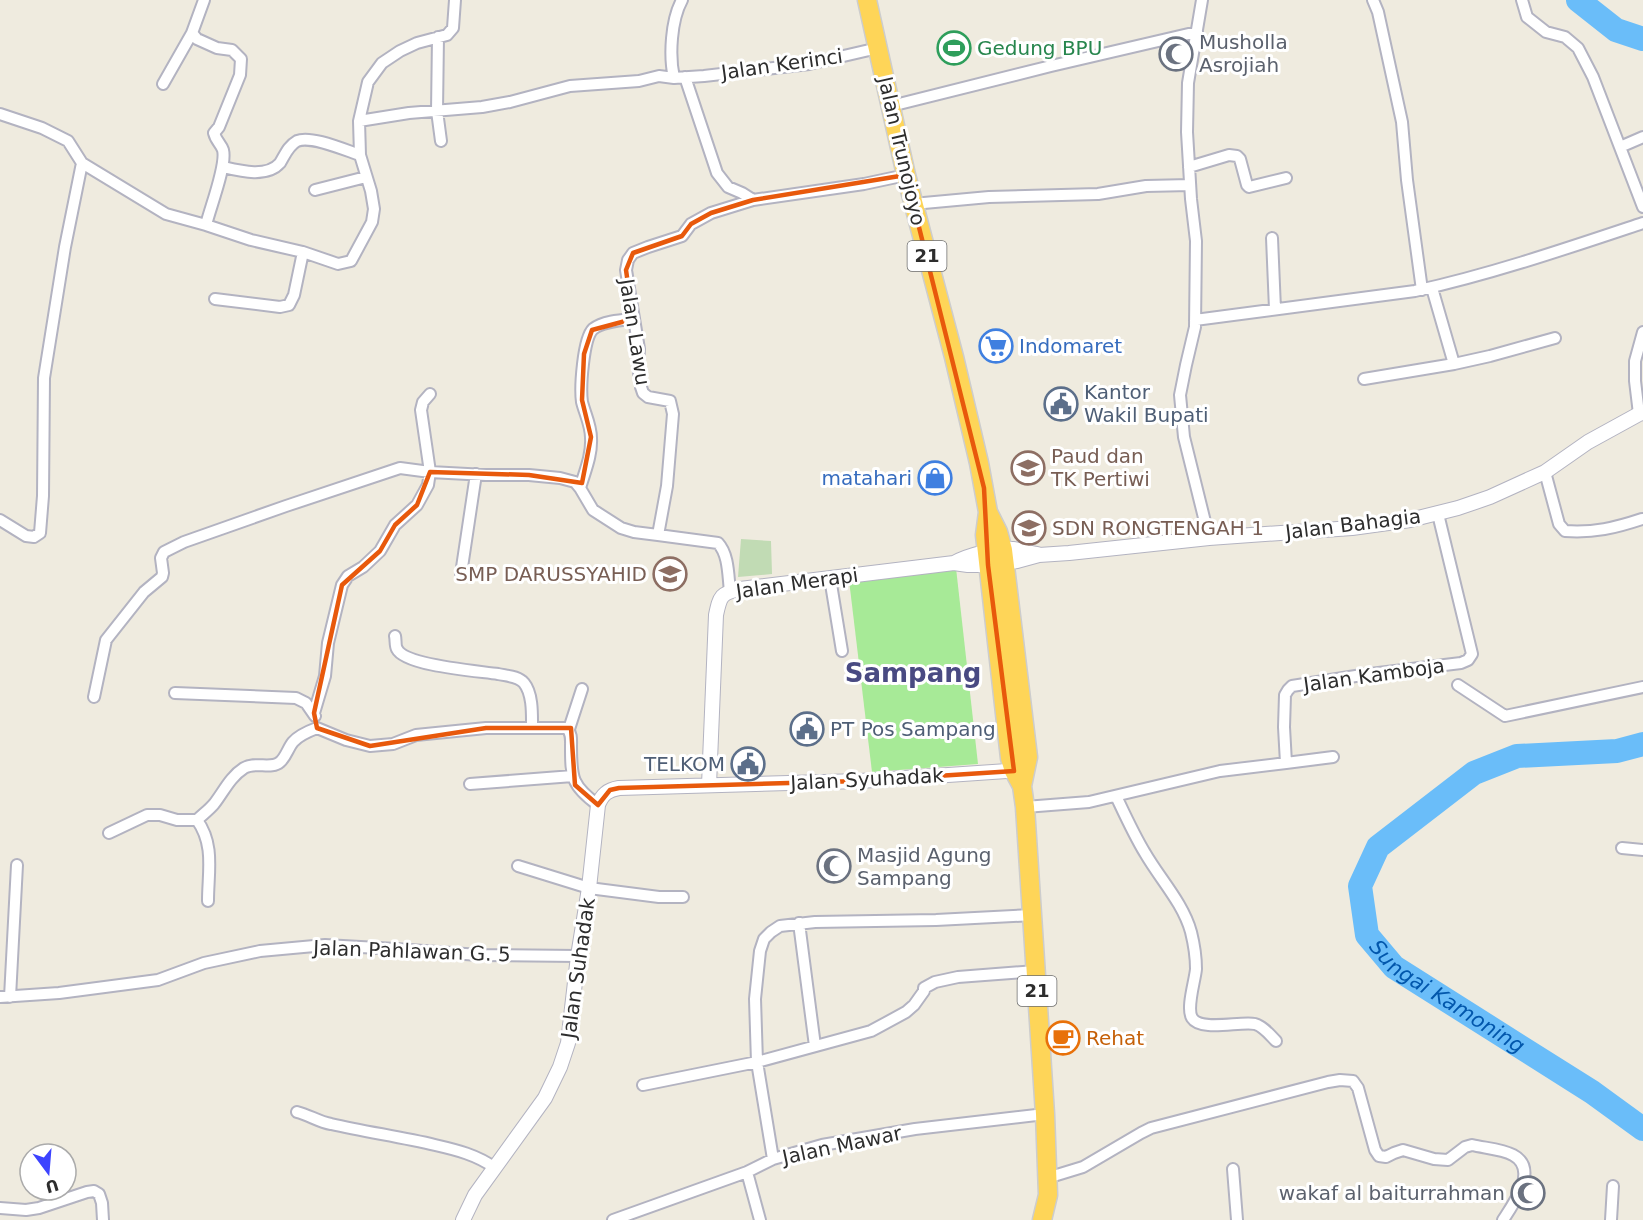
<svg xmlns="http://www.w3.org/2000/svg" width="1643" height="1220" font-family="'DejaVu Sans',sans-serif">
  <style>
    .green { fill: #a7ea97 }
    .cemetery { fill: #c1dbb4 }
    .lines { fill: none; stroke-linecap: round; stroke-linejoin: round }
    .river { stroke: #6abdf9; stroke-width: 24 }
    .minor-casing { stroke: #b3b3c1; stroke-width: 14 }
    .tertiary-casing { stroke: #b3b3c1; stroke-width: 16 }
    .trunk-casing { stroke: #cdcdcd; stroke-width: 21 }
    .minor { stroke: #fff; stroke-width: 10 }
    .tertiary { stroke: #fff; stroke-width: 14 }
    .trunk { stroke: #fed558; stroke-width: 18 }
    .marked { fill: none; stroke: #e8590c; stroke-width: 4.5; stroke-linejoin: round }
    .labels { text-anchor: middle; stroke-width: 6; stroke-linejoin: round; paint-order: stroke }
    .shield { fill: #fff; stroke: #6c6c6c; stroke-width: 1.5 }
    .shield-label { font-size: 18px; font-weight: bold; fill: #2d2d2d }
    .worship-label { font-size: 20px; fill: #5b616d; stroke: #fff; text-anchor: start }
    .leisure-label { font-size: 20px; fill: #27864d; stroke: #fff; text-anchor: start }
    .street-label { font-size: 20px; fill: #2d2d2d; stroke: #fff }
    .shop-label { font-size: 20px; fill: #366cbe; stroke: #fff; text-anchor: start }
    .service-label { font-size: 20px; fill: #4e5e75; stroke: #fff; text-anchor: start }
    .education-label { font-size: 20px; fill: #785e54; stroke: #fff; text-anchor: start }
    .food-label { font-size: 20px; fill: #c56008; stroke: #fff; text-anchor: start }
    .water-label { font-size: 21px; font-style: italic; fill: #0257ac; stroke: #fff }
    .district-label { font-size: 26px; font-weight: bold; fill: #494a82; stroke: #fff }
  </style>
  <rect width="100%" height="100%" fill="#efebdf"/>
  <path class="green" d="M956 568 978 764 872 772 849 580Z"/>
  <path class="cemetery" d="M741 539 771 541 772 574 738 577Z"/>
  <g class="lines">
    <g class="river">
      <path d="M1578 0 1616 30 1643 39"/>
      <path id="s1" d="M1643 744 1617 751 1517 756 1474 773 1378 847 1360 886 1367 935 1394 967 1592 1092 1643 1129"/>
    </g>
    <g class="minor-casing">
      <path id="minor" d="M204 0 192 33 197 39 217 48 232 50 241 59 240 75 219 127 214 133C216 141 221 144 223 150 227 165 210 208 206 225
        M1202 0 1188 83 1187 132 1191 199 1196 241 1195 327 1186 365 1180 395 1184 437 1209 538
        M1373 0 1378 12 1402 122 1407 180 1422 290
        M1522 0 1527 17 1546 32 1565 37 1578 48 1593 77 1643 207
        M438 37 437 111 441 141
        M685 77 717 173 728 187 742 193 753 200
        M674 78C669 56 671 20 682 0
        M163 84 192 33
        M891 106 1051 66 1197 32
        M0 114 42 128 68 141 82 163 166 214 206 225 251 240 303 252 338 264 351 261 372 222 374 209 371 191 360 155 359 121 368 82 382 63 400 51 417 43 447 35 453 28 455 0
        M359 121 409 113 482 107 510 102 570 86 639 81 659 76 674 78 704 76 809 64 878 48
        M1620 147 1643 137
        M223 167C240 171 267 178 280 163 285 155 288 146 297 141 311 135 345 150 360 155
        M1189 167 1229 155 1237 156 1240 159 1247 185 1249 187 1286 178
        M315 190 366 177
        M913 204 989 197 1098 194 1146 186 1190 185
        M1272 238 1275 309
        M215 299 280 307 289 305 294 295 303 252
        M1195 320 1415 291C1492 274 1568 248 1643 223
        M1454 364 1490 356 1555 338
        M1364 379 1454 364 1432 288
        M1639 414 1635 381V361L1643 332
        M1545 472 1559 524 1565 531C1594 533 1615 528 1642 519
        M580 488C585 471 592 455 591 438 591 425 585 414 582 402 580 388 583 339 593 329 603 321 621 320 633 319
        M0 520 26 536 34 537 40 533 43 496 44 378 65 247 82 163
        M461 574 476 474
        M830 578 842 651
        M730 591C728 576 729 555 718 543L658 535 667 486 673 414 670 401 648 397 643 393 641 387 638 365 639 349 626 270 628 260 633 253 648 247 682 236 691 224 711 213 753 200 864 184 906 175
        M395 636C396 640 395 646 397 649 405 666 479 671 498 674 507 676 518 676 524 683 533 694 532 715 532 728
        M1458 685 1505 716 1643 687
        M175 693 296 698 306 703 315 716
        M94 697 106 640 144 592 162 577 163 573 161 558 164 552 184 542 286 506 400 468 430 472 486 475H529L560 478 575 482 580 488 593 510 621 528 634 532 658 535
        M314 713 325 676 328 643 342 585 348 576 363 567 380 551 395 525 417 505 428 485 430 472 421 410 423 402 430 394
        M317 728 346 740 370 746 393 744 416 735 486 728H567C572 734 571 740 571 747 571 778 572 786 598 805
        M569 729 582 689
        M1286 763 1333 757
        M470 784 573 776
        M1116 796C1125 815 1134 835 1145 853 1160 879 1183 903 1191 932 1194 944 1196 956 1196 969 1195 981 1186 1008 1192 1018 1201 1032 1240 1021 1255 1024 1263 1026 1270 1035 1276 1041
        M1025 807 1089 802 1220 771 1286 763 1284 727 1285 695 1288 690 1292 686 1362 675 1461 663 1468 660 1472 654 1438 514
        M197 820C215 845 208 872 208 901
        M109 833 147 815H160L177 820H197C202 815 209 810 214 804 224 791 230 777 244 768 256 761 271 770 280 762 286 757 288 748 293 742 299 735 309 731 317 728
        M1622 848 1643 850
        M518 866 589 888 659 897H683
        M799 923 815 1046
        M0 997 59 993 158 980 204 963 260 951 325 945 396 949 479 955 578 956
        M10 997 17 865
        M643 1085 757 1062 871 1031 906 1012 914 1005 924 991V988L935 982 958 977 1036 971
        M297 1112C309 1115 319 1122 331 1124 366 1132 401 1137 435 1145 457 1150 477 1155 495 1168
        M773 1159 757 1062 755 999 760 951 764 939 771 932 780 926 815 922 936 920 1033 915
        M1233 1169 1237 1220
        M747 1172 760 1220
        M1047 1178 1083 1167 1141 1133 1151 1128 1328 1082 1340 1080 1353 1081 1358 1088 1375 1150 1379 1156 1386 1157 1394 1153 1403 1150 1434 1159 1448 1160 1465 1147 1472 1145C1484 1148 1502 1149 1513 1155 1539 1169 1514 1203 1503 1220
        M0 1208 26 1210 39 1208 87 1192 94 1191 99 1194 102 1203 103 1220
        M613 1220 747 1172 773 1159 822 1145 915 1129 1045 1114
        M1611 1220 1613 1186"/>
    </g>
    <g class="tertiary-casing">
      <path id="tertiary" d="M954 563C969 555 996 548 1013 549 1021 550 1029 553 1037 554
        M709 785 716 615C720 596 721 593 740 589L954 563 968 565H989L1017 561 1039 555 1069 553 1209 538 1352 528 1410 520 1458 508 1490 497 1545 472 1588 442 1639 414 1643 413
        M463 1220 475 1195 545 1098 560 1067 568 1043 578 956 589 888 598 805C602 795 607 790 619 788L860 781 1022 770"/>
    </g>
    <g class="trunk-casing">
      <path id="trunk" d="M867 0 906 175 954 357 979 463 988 512 985 535 987 553 1010 758 1014 771 1022 786 1025 807 1045 1114 1048 1195 1042 1220
        M988 512 998 532 1003 550 1028 757 1022 786"/>
    </g>
    <use href="#minor" class="minor"/>
    <use href="#tertiary" class="tertiary"/>
    <use href="#trunk" class="trunk"/>
  </g>
  <path class="marked" d="M906 175 984 488 988 565 1014 771 860 781 619 788 610 790 598 805 575 785 571 728H486L370 746 317 728 314 713 342 585 380 551 395 525 417 505 430 472 529 475 582 483 591 437 582 400 584 354 592 330 633 319 626 270 633 253 682 236 691 224 711 213 753 200Z"/>
  <defs>
    <g id="stadium-ring" transform="scale(1.725)"><circle r="9.5" fill="#fff" stroke="#2e9e5b" stroke-width="1.5"/><path d="M0-5a6.5 5 0 1 0 0 10a6.5 5 0 1 0 0-10ZM-3.5-1.8h7v3.6h-7Z" fill="#2e9e5b"/></g>
    <g id="mosque-ring" transform="scale(1.725)"><circle r="9.5" fill="#fff" stroke="#6b7280" stroke-width="1.5"/><path d="M3.5-4.9A6 6 0 1 0 3.5 4.9A5 5 0 1 1 3.5-4.9Z" fill="#6b7280"/></g>
    <g id="supermarket-ring" transform="scale(1.725)"><circle r="9.5" fill="#fff" stroke="#3f7fe0" stroke-width="1.5"/><path d="M-6-5.5h2.5l.6 2H6L4.5 2H-2.5L-4.4-4H-6ZM-1.5 3.2a1.3 1.3 0 1 0 .1 0ZM3 3.2a1.3 1.3 0 1 0 .1 0Z" fill="#3f7fe0"/></g>
    <g id="civic-ring" transform="scale(1.725)"><circle r="9.5" fill="#fff" stroke="#5c6f8a" stroke-width="1.5"/><path d="M-.6-6.5H3V-4.5H.6V-3L4-1V1h2V6H-6V1h2V-1L-.6-3ZM-1.2 2.5V6h2.4V2.5Z" fill="#5c6f8a"/></g>
    <g id="school-ring" transform="scale(1.725)"><circle r="9.5" fill="#fff" stroke="#8d6e63" stroke-width="1.5"/><path d="M0-5L7-2L0 1L-7-2ZM-4 1L0 2.5L4 1V4Q0 6-4 4Z" fill="#8d6e63"/></g>
    <g id="shop-ring" transform="scale(1.725)"><circle r="9.5" fill="#fff" stroke="#3f7fe0" stroke-width="1.5"/><path d="M-5-2.5h2.3a2.7 3.5 0 0 1 5.4 0H5L5.5 6h-11ZM-1.5-2.5h3a1.5 2.3 0 0 0-3 0Z" fill="#3f7fe0"/></g>
    <g id="cafe-ring" transform="scale(1.725)"><circle r="9.5" fill="#fff" stroke="#e8710a" stroke-width="1.5"/><path d="M-5.5-4.5H6V0H3Q3 3.5 0 3.5H-2.5Q-5.5 3.5-5.5 0ZM3-3.2v2h1.7v-2ZM-6 4.5H4V6H-6Z" fill="#e8710a"/></g>
  </defs>
  <g fill-rule="evenodd">
    <use href="#stadium-ring" x="954" y="48"/>
    <use href="#mosque-ring" x="1176" y="54"/>
    <use href="#supermarket-ring" x="996" y="346"/>
    <use href="#civic-ring" x="1061" y="404"/>
    <use href="#school-ring" x="1028" y="468"/>
    <use href="#shop-ring" x="935" y="478"/>
    <use href="#school-ring" x="1029" y="528"/>
    <use href="#school-ring" x="670" y="574"/>
    <use href="#civic-ring" x="807" y="729"/>
    <use href="#civic-ring" x="748" y="764"/>
    <use href="#mosque-ring" x="834" y="866"/>
    <use href="#cafe-ring" x="1063" y="1038"/>
    <use href="#mosque-ring" x="1528" y="1193"/>
  </g>
  <g class="labels">
    <g class="shield">
      <rect x="907.5" y="241" width="39" height="30" rx="4.5"/>
      <rect x="1017.5" y="976" width="39" height="30" rx="4.5"/>
    </g>
    <g class="shield-label">
      <text x="927" y="262">21</text>
      <text x="1037" y="997">21</text>
    </g>
    <g class="worship-label">
      <text x="1199" y="49">Musholla<tspan x="1199" dy="23">Asrojiah</tspan></text>
      <text x="857" y="862">Masjid Agung<tspan x="857" dy="23">Sampang</tspan></text>
      <text x="1505" y="1200" text-anchor="end">wakaf al baiturrahman</text>
    </g>
    <g class="leisure-label">
      <text x="977" y="55">Gedung BPU</text>
    </g>
    <g class="street-label">
      <text transform="translate(782 64) rotate(-8)" y="7">Jalan Kerinci</text>
      <text transform="translate(902 151) rotate(77)" y="7">Jalan Trunojoyo</text>
      <text transform="translate(635 332) rotate(81)" y="7">Jalan Lawu</text>
      <text transform="translate(1353 524) rotate(-7)" y="7">Jalan Bahagia</text>
      <text transform="translate(797 583) rotate(-8)" y="7">Jalan Merapi</text>
      <text transform="translate(1374 675) rotate(-8)" y="7">Jalan Kamboja</text>
      <text transform="translate(867 779) rotate(-3)" y="7">Jalan Syuhadak</text>
      <text transform="translate(412 951) rotate(2)" y="7">Jalan Pahlawan G. 5</text>
      <text transform="translate(578 968) rotate(-82)" y="7">Jalan Suhadak</text>
      <text transform="translate(842 1145) rotate(-12)" y="7">Jalan Mawar</text>
    </g>
    <g class="shop-label">
      <text x="1019" y="353">Indomaret</text>
      <text x="912" y="485" text-anchor="end">matahari</text>
    </g>
    <g class="service-label">
      <text x="1084" y="399">Kantor<tspan x="1084" dy="23">Wakil Bupati</tspan></text>
      <text x="830" y="736">PT Pos Sampang</text>
      <text x="725" y="771" text-anchor="end">TELKOM</text>
    </g>
    <g class="education-label">
      <text x="1051" y="463">Paud dan<tspan x="1051" dy="23">TK Pertiwi</tspan></text>
      <text x="1052" y="535">SDN RONGTENGAH 1</text>
      <text x="647" y="581" text-anchor="end">SMP DARUSSYAHID</text>
    </g>
    <g class="food-label">
      <text x="1086" y="1045">Rehat</text>
    </g>
    <g class="water-label">
      <text dy="7" stroke="none"><textPath href="#s1" startOffset="489">Sungai Kamoning</textPath></text>
    </g>
    <g class="district-label">
      <text x="913" y="682">Sampang</text>
    </g>
  </g>
  <g transform="translate(48 1172) rotate(164)"><circle r="28" fill="#ffffff" stroke="#ababab" stroke-width="1.5"/>
  <path d="M0-4.5L10 22L0 15L-10 22Z" fill="#3c43ff"/>
  <text y="-9" font-size="16" font-weight="bold" text-anchor="middle" fill="#2d2d2d">U</text>
  </g>
</svg>
